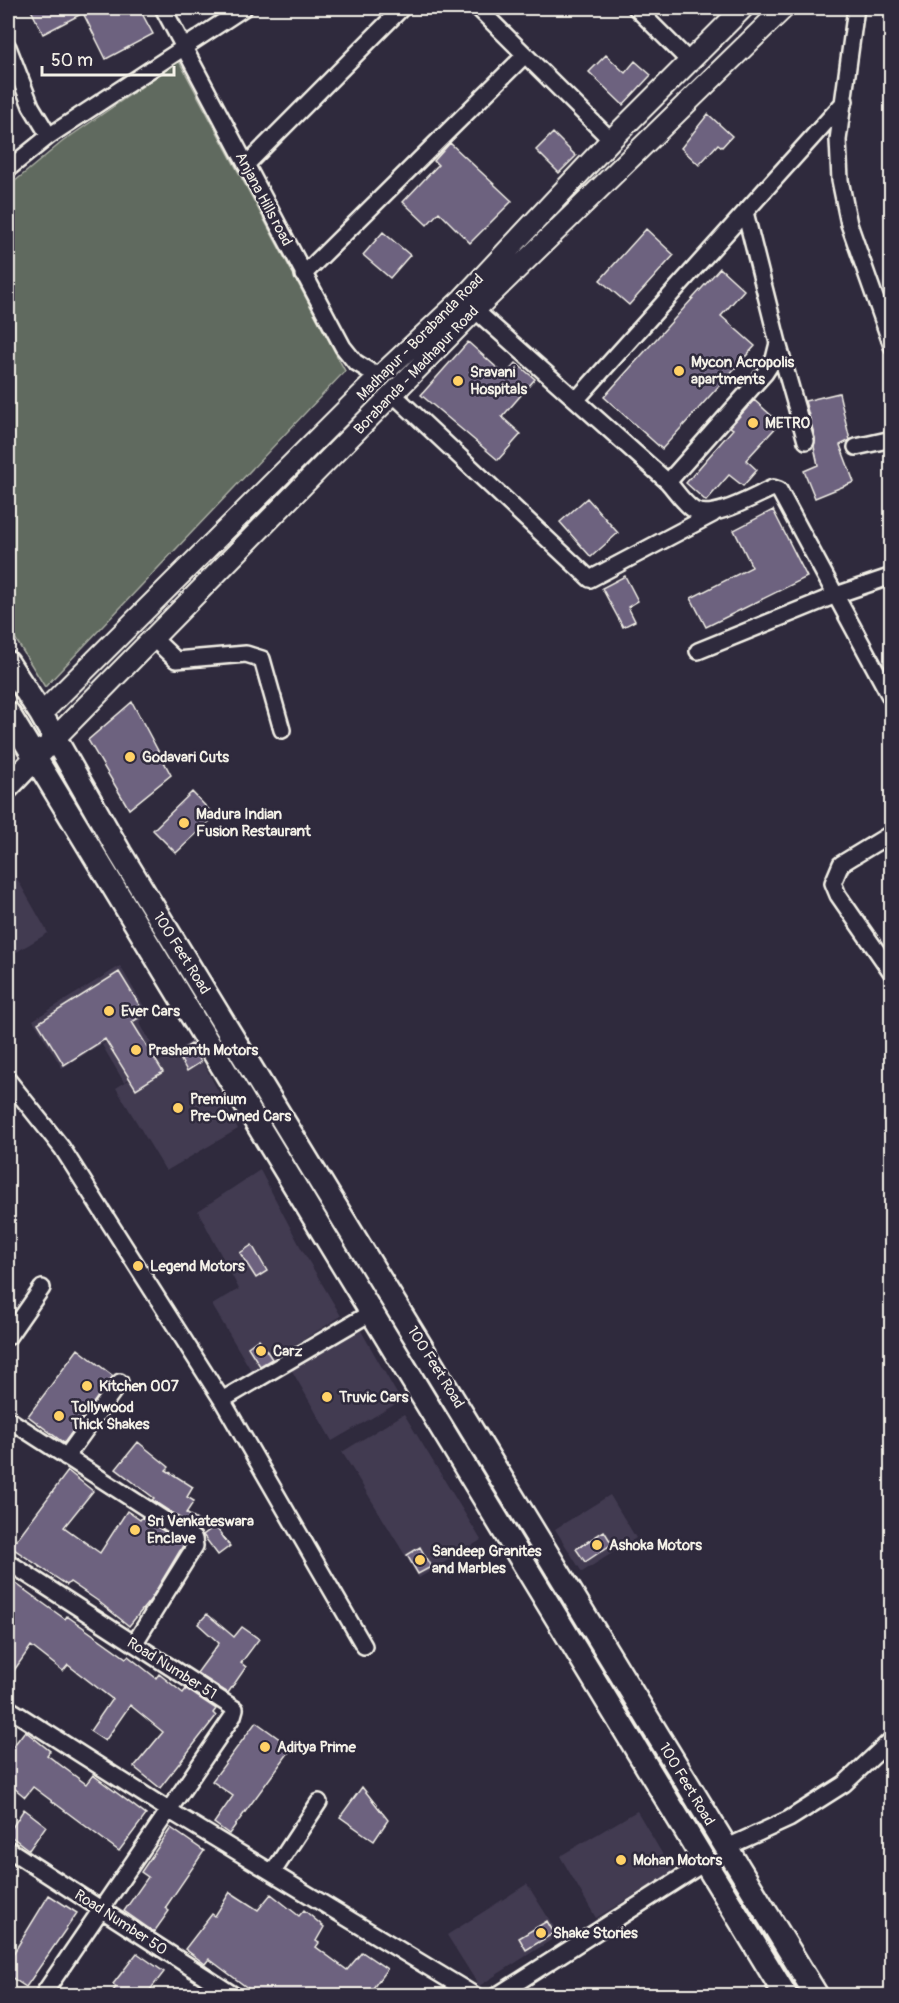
<svg xmlns="http://www.w3.org/2000/svg" width="899" height="2003" font-family="Pangolin,sans-serif">
  <style>
    .built { fill: #423b51 }
    .green { fill: #606a5e; stroke: #aaaea3; stroke-width: 1.5 }
    .building { fill: #6d627f; stroke: #f4f1e8; stroke-width: 1.5 }
    .lines { fill: none; stroke-linecap: round; stroke-linejoin: round }
    .minor-casing { stroke: #f4f1e8; stroke-width: 20 }
    .tertiary-casing { stroke: #f4f1e8; stroke-width: 24 }
    .secondary-casing { stroke: #f4f1e8; stroke-width: 27 }
    .minor { stroke: #2f2a3d; stroke-width: 15 }
    .tertiary { stroke: #2f2a3d; stroke-width: 20 }
    .secondary { stroke: #2f2a3d; stroke-width: 22 }
    .poi-dot { fill: #ffd166; stroke: #2f2a3d; stroke-width: 2 }
    .labels { text-anchor: middle; stroke-width: 5; stroke-linejoin: round; paint-order: stroke }
    .street-label { font-size: 15px; fill: #f4f1e8; stroke: #2f2a3d }
    .poi-label { font-size: 15px; font-weight: bold; fill: #f4f1e8; stroke: #2f2a3d; text-anchor: start }
  </style>
  <rect width="100%" height="100%" fill="#2f2a3d"/>
  <filter id="ink" filterUnits="userSpaceOnUse"><feTurbulence type="fractalNoise" baseFrequency=".0167" numOctaves="2"/><feDisplacementMap in="SourceGraphic" scale="12" xChannelSelector="R" yChannelSelector="G"/><feConvolveMatrix kernelMatrix="1 2 1 2 8 2 1 2 1" color-interpolation-filters="sRGB"/></filter>
  <g filter="url(#ink)">
    <path class="built" d="M8 863 48 933 8 957Z
      M120 966 149 1015 139 1022 160 1058 124 1082 102 1045 118 1034 62 1068 33 1020Z
      M192 1041 238 1129 166 1171 116 1088Z
      M260 1170 301 1248 341 1316 252 1372 212 1305 239 1289 198 1211Z
      M360 1329 401 1401 332 1441 291 1369Z
      M404 1414 481 1540 419 1578 342 1452Z
      M610 1495 636 1538 582 1572 555 1529Z
      M637 1811 673 1872 596 1918 560 1856Z
      M527 1884 559 1935 479 1986 447 1935Z"/>
    <path class="green" d="M179 61 345 371 45 687 8 627V187L62 142Z"/>
    <path class="building" d="M30 8H139L153 34 106 59 83 13 43 34Z
      M606 55 625 73 635 61 651 75 623 105 589 72Z
      M708 114 732 136 722 147 718 144 699 165 681 148Z
      M553 133 576 156 559 173 536 150Z
      M450 143 512 201 470 243 439 212 427 225 403 202 438 165 434 161Z
      M646 229 674 255 629 305 600 280Z
      M383 232 410 255 390 278 363 255Z
      M720 268 744 290 721 316 755 346 662 449 604 397Z
      M468 342 505 375 516 363 535 379 502 417 521 434 498 460 421 395Z
      M839 393 850 440 840 445 854 482 815 498 804 471 818 465 814 447 815 438 805 401Z
      M754 400 780 423 746 460 757 470 743 486 729 475 706 501 686 483 733 429 730 427Z
      M587 498 618 533 591 557 560 522Z
      M773 510 807 577 706 627 691 598 752 567 734 530Z
      M625 576 638 601 628 607 635 621 623 627 602 588Z
      M132 702 171 775 129 809 88 740Z
      M192 792 215 816 176 853 153 830Z
      M119 972 145 1014 132 1022 163 1072 136 1089 105 1039 64 1065 38 1023Z
      M191 1044 201 1062 187 1071 177 1053Z
      M252 1245 267 1271 256 1278 240 1253Z
      M259 1339 272 1359 260 1366 248 1347Z
      M78 1349 113 1376 64 1443 28 1416Z
      M138 1442 169 1467 166 1470 193 1487 187 1497 194 1501 186 1513 203 1524 198 1530 152 1500 154 1498 116 1469Z
      M68 1471 93 1491 64 1527 100 1553 127 1511 140 1520 142 1517 184 1544 151 1599 129 1626 98 1601 70 1582 67 1585 11 1547Z
      M215 1526 230 1546 218 1555 203 1535Z
      M604 1531 612 1544 585 1562 576 1549Z
      M420 1547 431 1567 418 1574 407 1555Z
      M8 1578 65 1619 67 1616 126 1658 128 1656 156 1678 159 1674 183 1693 186 1689 216 1709 213 1713 216 1716 160 1788 134 1767 163 1732 130 1705 105 1741 90 1731 112 1699 68 1665 63 1671 31 1646 8 1679Z
      M207 1614 234 1637 242 1627 259 1639 241 1663 246 1667 228 1693 197 1673 219 1643 198 1624Z
      M256 1722 292 1748 229 1834 214 1823 233 1796 212 1781Z
      M25 1731 50 1751 47 1755 86 1784 93 1775 146 1815 119 1851 33 1787 25 1797 8 1783V1753Z
      M362 1787 388 1820 374 1841 340 1817Z
      M24 1809 46 1826 29 1850 8 1834Z
      M171 1828 204 1851 165 1908 169 1911 154 1932 124 1911 148 1877 141 1872Z
      M230 1892 258 1910 271 1894 299 1916 304 1910 324 1927 316 1941 319 1943 316 1947 347 1970 362 1952 387 1969 368 1995H257L209 1959 205 1964 185 1949 212 1914 215 1916Z
      M49 1895 77 1913 26 1987 8 1975V1962Z
      M547 1921 554 1933 526 1950 519 1938Z
      M137 1953 164 1972 146 1995H110L116 1987 113 1984Z"/>
    <g class="lines">
      <g class="minor-casing">
        <path id="minor" d="M163 8 343 347 355 362 379 377
          M478 8 611 140
          M636 8 688 60
          M856 8 838 140 840 180 849 224 892 346
          M8 47 31 106 49 136
          M246 165 402 8
          M8 169 49 136 244 8
          M303 275 525 55
          M475 310 668 482C676 491 684 504 694 510 713 521 754 496 773 488L779 490 892 700
          M778 343 806 441
          M393 394 590 579 713 514
          M577 399 845 101
          M856 447 892 439
          M668 482 765 373 774 359 778 343 745 212
          M153 638 176 660 246 654 262 659 282 730
          M698 651 836 595 892 576
          M892 833 841 864 833 883 838 895 892 973
          M8 1080 62 1148 222 1400 372 1312
          M8 1337 42 1288
          M222 1400 364 1646
          M8 1419 194 1539 195 1546 134 1644
          M66 1457 120 1382
          M8 1562 235 1709 233 1716 42 1996
          M8 1708 170 1811 476 1996
          M725 1848 789 1819 844 1784 892 1739
          M8 1849 235 1996
          M273 1872 319 1802
          M496 1996 704 1863"/>
      </g>
      <g class="tertiary-casing">
        <path id="tertiary" d="M41 714 379 377 462 299 611 140 743 8
          M54 739 475 310 784 8"/>
      </g>
      <g class="secondary-casing">
        <path id="secondary" d="M8 663 41 714 120 853 817 1996
          M8 713 786 1996
          M8 787 44 749"/>
      </g>
      <use href="#minor" class="minor"/>
      <use href="#tertiary" class="tertiary"/>
      <use href="#secondary" class="secondary"/>
    </g>
  </g>
  <g class="poi-dot">
    <circle cx="679" cy="371" r="6"/>
    <circle cx="458" cy="381" r="6"/>
    <circle cx="753" cy="423" r="6"/>
    <circle cx="130" cy="757" r="6"/>
    <circle cx="184" cy="823" r="6"/>
    <circle cx="109" cy="1011" r="6"/>
    <circle cx="136" cy="1050" r="6"/>
    <circle cx="178" cy="1108" r="6"/>
    <circle cx="138" cy="1266" r="6"/>
    <circle cx="261" cy="1351" r="6"/>
    <circle cx="87" cy="1386" r="6"/>
    <circle cx="327" cy="1397" r="6"/>
    <circle cx="59" cy="1416" r="6"/>
    <circle cx="135" cy="1530" r="6"/>
    <circle cx="597" cy="1545" r="6"/>
    <circle cx="420" cy="1560" r="6"/>
    <circle cx="265" cy="1747" r="6"/>
    <circle cx="621" cy="1860" r="6"/>
    <circle cx="541" cy="1933" r="6"/>
  </g>
  <g class="labels">
    <g class="street-label">
      <text transform="translate(264 199) rotate(62)" y="5">Anjana Hills road</text>
      <text transform="translate(420 337) rotate(-45)" y="5">Madhapur - Borabanda Road</text>
      <text transform="translate(416 370) rotate(-46)" y="5">Borabanda - Madhapur Road</text>
      <text transform="translate(182 953) rotate(58)" y="5">100 Feet Road</text>
      <text transform="translate(436 1367) rotate(58)" y="5">100 Feet Road</text>
      <text transform="translate(172 1668) rotate(32)" y="5">Road Number 51</text>
      <text transform="translate(687 1784) rotate(59)" y="5">100 Feet Road</text>
      <text transform="translate(121 1922) rotate(33)" y="5">Road Number 50</text>
    </g>
    <g class="poi-label">
      <text x="691" y="367">Mycon Acropolis<tspan x="691" dy="17">apartments</tspan></text>
      <text x="470" y="377">Sravani<tspan x="470" dy="17">Hospitals</tspan></text>
      <text x="765" y="428">METRO</text>
      <text x="142" y="762">Godavari Cuts</text>
      <text x="196" y="819">Madura Indian<tspan x="196" dy="17">Fusion Restaurant</tspan></text>
      <text x="121" y="1016">Ever Cars</text>
      <text x="148" y="1055">Prashanth Motors</text>
      <text x="190" y="1104">Premium<tspan x="190" dy="17">Pre-Owned Cars</tspan></text>
      <text x="150" y="1271">Legend Motors</text>
      <text x="273" y="1356">Carz</text>
      <text x="99" y="1391">Kitchen 007</text>
      <text x="339" y="1402">Truvic Cars</text>
      <text x="71" y="1412">Tollywood<tspan x="71" dy="17">Thick Shakes</tspan></text>
      <text x="147" y="1526">Sri Venkateswara<tspan x="147" dy="17">Enclave</tspan></text>
      <text x="609" y="1550">Ashoka Motors</text>
      <text x="432" y="1556">Sandeep Granites<tspan x="432" dy="17">and Marbles</tspan></text>
      <text x="277" y="1752">Aditya Prime</text>
      <text x="633" y="1865">Mohan Motors</text>
      <text x="553" y="1938">Shake Stories</text>
    </g>
  </g>
  <rect width="899" height="2003" fill="none" stroke="#2f2a3d" stroke-width="30"/>
  <rect x="15" y="15" width="869" height="1973" fill="none" stroke="#f4f1e8" stroke-width="2" filter="url(#ink)"/>
  <path d="M42 66v9h132v-9" fill="none" stroke="#f4f1e8" stroke-width="3"/>
  <text x="51" y="66" font-size="18" fill="#f4f1e8" stroke="#2f2a3d" stroke-width="4.5" paint-order="stroke">50 m</text>
</svg>
